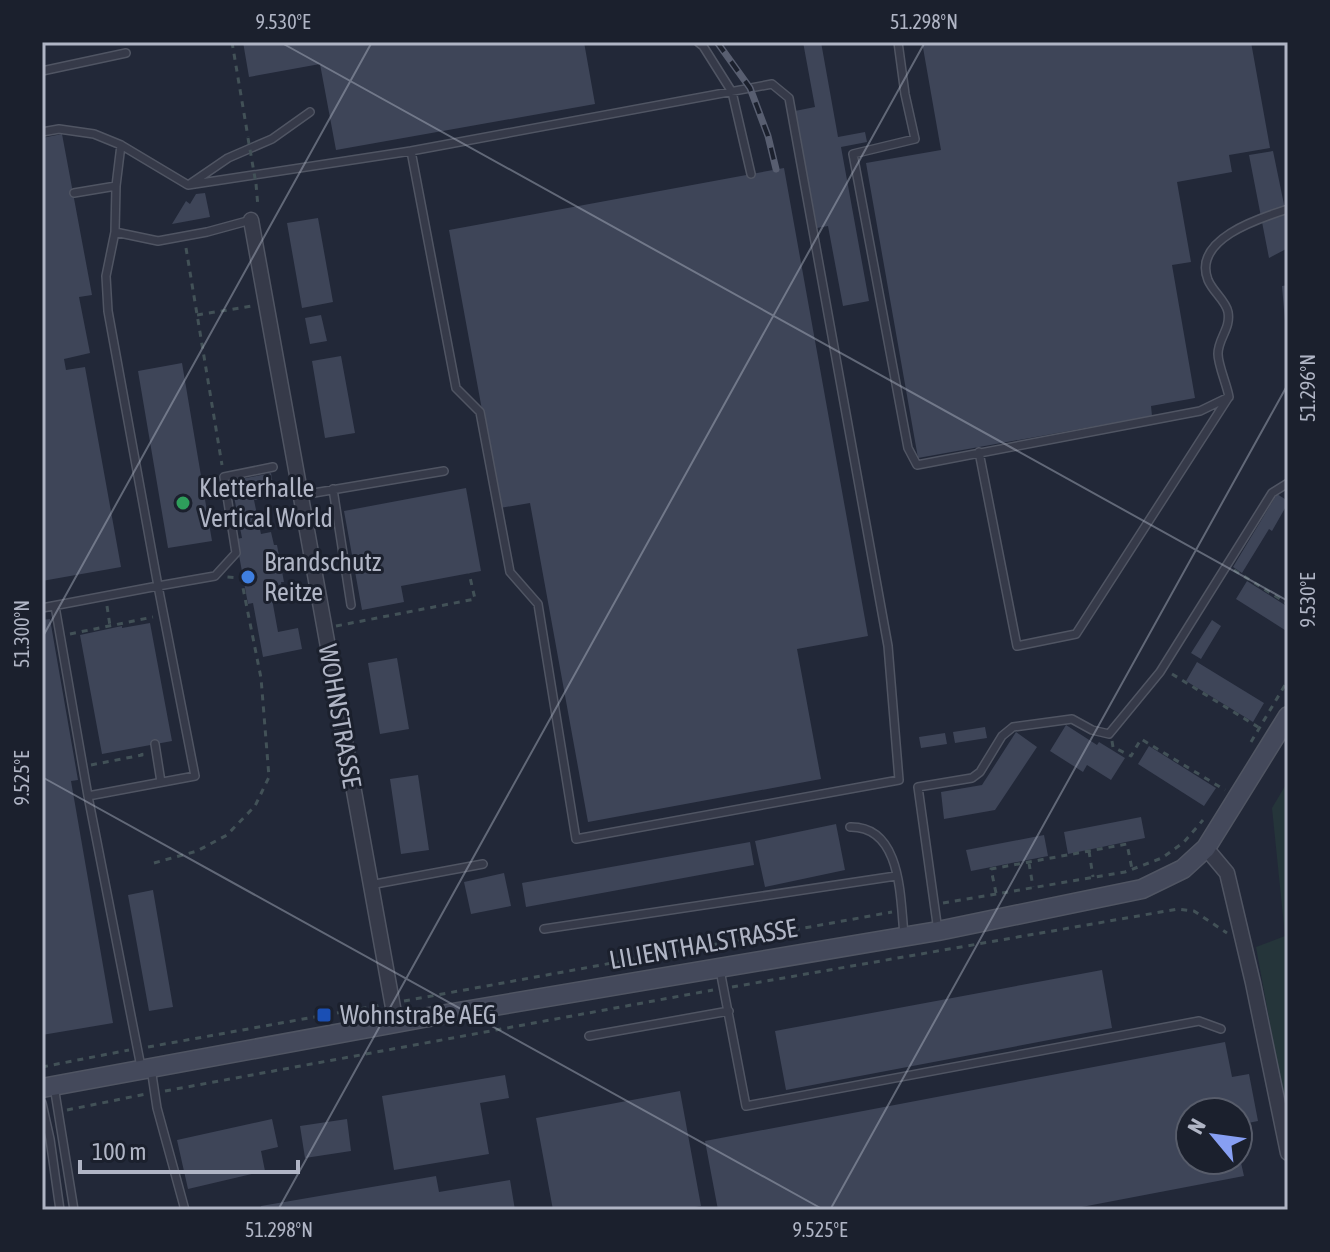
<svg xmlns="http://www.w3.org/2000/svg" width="1330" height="1252" font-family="'Asap Condensed',sans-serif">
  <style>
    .green { fill: #25353a }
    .building { fill: #3e4558 }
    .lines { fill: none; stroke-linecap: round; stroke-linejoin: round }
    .lane-casing { stroke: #505563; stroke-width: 10 }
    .street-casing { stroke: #505563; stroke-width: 17 }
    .secondary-casing { stroke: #505563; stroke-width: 21 }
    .path { stroke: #425157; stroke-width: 3; stroke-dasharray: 6 6; stroke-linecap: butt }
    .lane { stroke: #363a49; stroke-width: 7 }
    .street { stroke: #363a49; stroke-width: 14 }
    .secondary { stroke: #44495b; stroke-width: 18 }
    .rail-casing { stroke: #585e70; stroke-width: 7 }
    .rail { stroke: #1b202d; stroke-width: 4; stroke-dasharray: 12; stroke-linecap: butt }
    .path-bridge { stroke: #425157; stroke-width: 3; stroke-dasharray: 6 6; stroke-linecap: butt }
    .ticks { fill: none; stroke: #b0b5c5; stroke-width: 2; stroke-opacity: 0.45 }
    .leisure-dot { fill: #2e9e5b; stroke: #1b202d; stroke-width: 3 }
    .shop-dot { fill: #3f7fe0; stroke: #1b202d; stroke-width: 3 }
    .transit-dot { fill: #1a4fb4; stroke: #1b202d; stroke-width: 3 }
    .labels { text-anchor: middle; stroke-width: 6; stroke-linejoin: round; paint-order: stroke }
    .poi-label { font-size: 26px; fill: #b0b5c5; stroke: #1b202d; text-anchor: start }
    .street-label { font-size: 26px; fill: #b0b5c5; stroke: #1b202d }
    .neatline { fill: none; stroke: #b0b5c5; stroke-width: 3 }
    .ticks-label { font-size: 20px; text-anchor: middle; fill: #b0b5c5 }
  </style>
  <rect width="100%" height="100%" fill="#222838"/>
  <path class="green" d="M1288 781V1103L1285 1106 1256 947 1285 936 1272 808Z"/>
  <path class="building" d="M243 42H584L595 104 336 150 320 64 249 77Z
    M803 42H821L838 137 865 132 867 142 841 147 869 301 843 306 828 226 817 228 795 111 815 107Z
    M922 42H1000V44L1015 42H1251L1270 148 1229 155 1232 172 1177 182 1191 262 1172 265 1195 398 1151 406 1152 416 918 458 866 163 941 150Z
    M62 134 92 295 79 297 90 353 64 359 66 370 85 367 121 567 42 581V138Z
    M1273 151 1288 224V248L1269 258 1249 155Z
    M784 168 868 636 797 649 821 779 588 822 530 503 500 508 449 230Z
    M205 193 210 217 172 224 186 201 190 204 196 194Z
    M318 218 333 302 302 308 287 223Z
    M1288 285V332L1286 333 1282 286Z
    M321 315 327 341 310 344 305 318Z
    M341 356 355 433 325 438 312 361Z
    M182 363 212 541 168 548 138 371Z
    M271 473 275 496 254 500 261 534 271 532 274 545H277L284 582H281L283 597 272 599 278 632 298 628 302 649 263 657 253 603 248 604 236 539 242 538 231 481Z
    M466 488 481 571 401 586 404 602 362 610 344 511Z
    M1277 494 1288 501V503L1272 531 1269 529 1242 573 1233 567Z
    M1247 581 1288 607V632L1236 599Z
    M50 619 78 780 71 781 113 1023 42 1035V620Z
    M1212 620 1221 626 1201 659 1191 653Z
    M150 623 172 741 102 754 80 635 122 626V628Z
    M397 658 409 729 380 734 368 663Z
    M1197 662 1264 703 1253 722 1186 681Z
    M1066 725 1097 745 1099 742 1125 758 1111 780 1087 765 1083 772 1050 751Z
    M985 727 987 738 955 743 953 732Z
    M1016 732 1037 747 995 810 944 819 941 792 982 785Z
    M945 733 947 744 921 748 919 737Z
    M1149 746 1216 788 1204 806 1138 764Z
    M418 775 429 850 401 854 390 779Z
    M1141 817 1145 838 1068 854 1064 832Z
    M836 824 845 870 765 887 755 841Z
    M1044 835 1048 856 971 871 966 850Z
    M750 842 754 865 526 907 522 883Z
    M504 873 511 906 471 914 464 882Z
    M153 890 173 1007 149 1011 128 895Z
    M1102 970 1112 1028 786 1090 775 1031Z
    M1225 1042 1232 1077 1249 1074 1258 1121 1238 1125V1112H1190V1160H1238L1239 1154 1244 1176 1066 1210H718L705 1141Z
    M505 1075 509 1098 480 1103 489 1154 394 1170 382 1096Z
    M680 1091 701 1206 677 1210H553L536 1118Z
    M272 1119 278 1147 261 1151 265 1171 188 1189 177 1140Z
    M347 1119 351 1151 305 1158 300 1126Z
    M436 1176 439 1192 510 1180 515 1210H262L261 1206Z"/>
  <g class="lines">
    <g class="lane-casing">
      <path id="lane" d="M698 42 703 46 732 92 751 174
        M898 42 905 94 915 139 853 154 908 448 917 465 1200 411 1229 397C1227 385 1218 365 1218 354 1218 338 1231 329 1228 312 1226 301 1213 292 1208 280 1192 239 1260 218 1288 209
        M42 71 126 53
        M42 132 59 129 94 134 121 145 188 185 411 151 772 84 789 98 888 646 899 780 576 839 538 604 510 572 480 412 456 388 411 151
        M190 184 228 158 272 139 310 112
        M74 193 116 186
        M115 232 158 241 207 232 251 220
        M979 452 1017 646 1076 634 1228 398
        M333 489 351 605
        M302 495 444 471
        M55 606 88 796 141 1067
        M42 608 158 586 108 311 106 276 115 232 116 186 121 145
        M155 744 161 782
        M88 796 195 776 158 586 215 576 236 553 224 477 273 467
        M850 827C902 826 900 898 904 934
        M370 885 483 864
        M544 929 896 876
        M938 931 918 787 972 778 980 772 1002 736 1013 727 1072 719 1092 730 1109 734 1160 672 1272 493 1288 483
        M720 970 746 1106 1199 1021 1221 1029
        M589 1036 729 1011
        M151 1068 157 1108 185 1210
        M54 1086 74 1210
        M42 1103 50 1139 60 1210"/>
    </g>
    <g class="street-casing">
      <path id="street" d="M251 220 396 1024
        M1206 848 1227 873 1253 983 1288 1153"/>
    </g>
    <g class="secondary-casing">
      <path id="secondary" d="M42 1088 423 1018 938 931 1142 889 1183 869 1206 848 1288 716"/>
    </g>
    <path class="path" d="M232 42 248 137
      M256 184 258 207
      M186 248 222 465
      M197 315 252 306
      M1286 519 1288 521
      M1234 570 1288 604
      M107 606 110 626
      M336 626 475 599 469 573
      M70 634 153 617
      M1172 674 1258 727
      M1112 741 1113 747 1131 756 1141 739 1225 790
      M1251 742 1288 680
      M91 765 142 755 141 748
      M1089 851 1093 877
      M154 863 197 851 227 835 255 806 269 777 261 678 241 578 227 577
      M1029 863 1033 887
      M996 893 991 869 1127 844 1132 869
      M943 903 1125 872 1162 858 1184 842 1203 820
      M732 987 1178 909 1194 911 1227 933
      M404 1001 892 912
      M148 1047 381 1005
      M42 1067 129 1050
      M165 1091 713 990
      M67 1110 146 1094"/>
    <use href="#lane" class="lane"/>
    <use href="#street" class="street"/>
    <use href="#secondary" class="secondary"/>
    <g class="rail-casing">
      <path id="rail" d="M717 42 750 88 768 136 776 169"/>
    </g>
    <use href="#rail" class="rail"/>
    <path class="path-bridge" d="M248 138 256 184"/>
  </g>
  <path class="ticks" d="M280 42 1288 601M42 638 372 42M42 777 824 1210M278 1210 925 42M830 1210 1288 384"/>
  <circle class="leisure-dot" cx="183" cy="503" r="8"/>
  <circle class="shop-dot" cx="248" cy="577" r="8"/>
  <rect class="transit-dot" x="316" y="1007" width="16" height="16" rx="4"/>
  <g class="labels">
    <g class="poi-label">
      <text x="199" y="497">Kletterhalle<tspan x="199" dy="30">Vertical World</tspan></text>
      <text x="264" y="571">Brandschutz<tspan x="264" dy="30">Reitze</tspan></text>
      <text x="340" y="1024">Wohnstraße AEG</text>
    </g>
    <g class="street-label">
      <text transform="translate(340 716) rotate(80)" y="9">WOHNSTRASSE</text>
      <text transform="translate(703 944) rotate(-10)" y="9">LILIENTHALSTRASSE</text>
    </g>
  </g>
  <rect width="1330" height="1252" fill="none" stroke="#1b202d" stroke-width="88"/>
  <g transform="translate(1214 1136) rotate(299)"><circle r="38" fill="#1b202d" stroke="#575c6a" stroke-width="2"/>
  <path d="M0-6L14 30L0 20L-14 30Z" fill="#879ff3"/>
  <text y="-12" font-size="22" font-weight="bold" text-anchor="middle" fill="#b0b5c5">N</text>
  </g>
  <path d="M80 1160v12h218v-12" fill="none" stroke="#b0b5c5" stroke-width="4"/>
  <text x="92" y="1160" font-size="24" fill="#b0b5c5" stroke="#1b202d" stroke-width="6" paint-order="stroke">100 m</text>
  <rect x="44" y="44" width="1242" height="1164" class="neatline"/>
  <g class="ticks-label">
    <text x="283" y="29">9.530°E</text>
    <text x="924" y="29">51.298°N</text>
    <text transform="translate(1308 388) rotate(-90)" y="7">51.296°N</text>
    <text transform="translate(1308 600) rotate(-90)" y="7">9.530°E</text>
    <text transform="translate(22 634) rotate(-90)" y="7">51.300°N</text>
    <text transform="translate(22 778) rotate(-90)" y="7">9.525°E</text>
    <text x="279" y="1237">51.298°N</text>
    <text x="820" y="1237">9.525°E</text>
  </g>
</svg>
